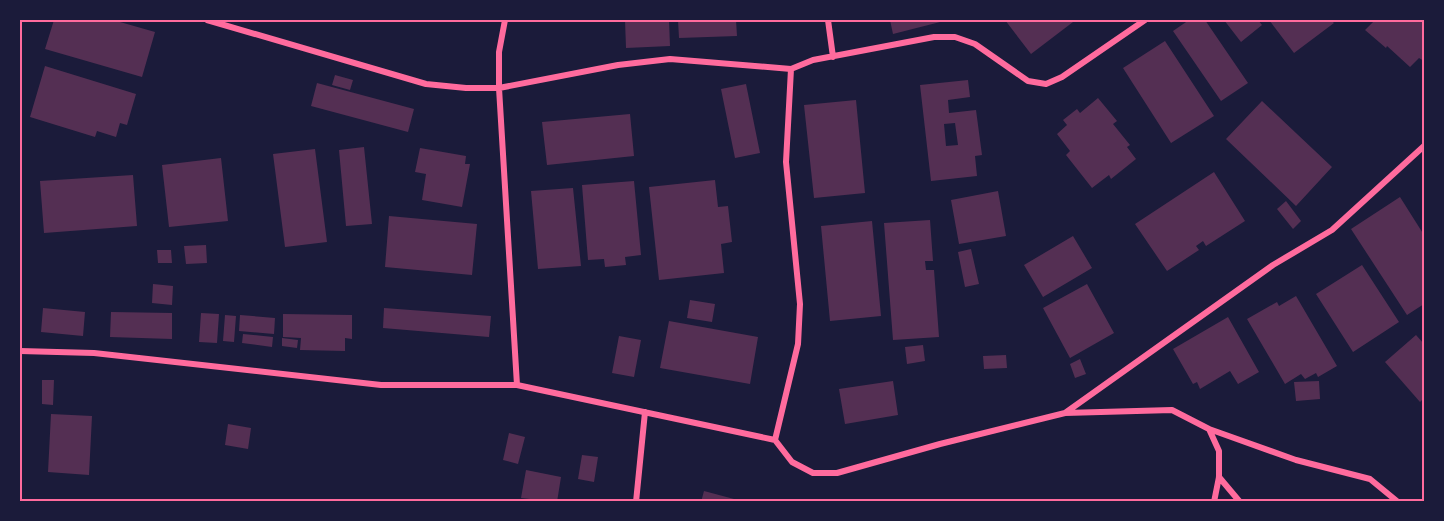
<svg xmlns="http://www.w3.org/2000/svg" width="1444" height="521" font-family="Overpass,sans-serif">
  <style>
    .building { fill: #542f53; fill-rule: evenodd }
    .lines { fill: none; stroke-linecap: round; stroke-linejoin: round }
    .minor { stroke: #ff6b9d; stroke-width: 6 }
    .neatline { fill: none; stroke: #ff6b9d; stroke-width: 2 }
  </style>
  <rect width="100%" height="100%" fill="#1b1b3a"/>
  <path class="building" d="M54 20H113L155 32 142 77 45 49Z
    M625 20H669L670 46 626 48Z
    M678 20H736L737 36 679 38Z
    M890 20H948L893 34Z
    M1005 20H1071L1073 22 1031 54Z
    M1189 20H1205L1248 83 1221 101 1173 31Z
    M1224 20H1258L1262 25 1241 42Z
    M1269 20H1331L1334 23 1294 53Z
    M1375 20H1424V61L1419 58 1410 67 1387 46 1386 48 1365 30Z
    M1165 41 1214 116 1171 143 1123 68Z
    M45 66 136 94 127 125 120 123 116 137 97 131 95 137 30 117Z
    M335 75 353 80 350 90 332 85Z
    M968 80 970 97 948 100 949 113 976 110 982 155 975 156 977 176 931 181 920 85ZM955 123 958 145 946 146 944 124Z
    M317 83 414 109 408 132 311 106Z
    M746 84 760 153 735 158 721 89Z
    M1098 98 1117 121 1113 124 1130 145 1127 147 1136 159 1111 179 1109 175 1092 188 1066 155 1070 151 1057 134 1067 125 1063 120 1077 109 1080 113Z
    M856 100 865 193 814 198 804 105Z
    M1262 101 1332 167 1296 206 1226 139Z
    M630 114 634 156 547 165 542 122Z
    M364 147 372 224 346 226 339 150Z
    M420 148 466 156 465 164H470L462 207 422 200 426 174 415 172Z
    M315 149 327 242 285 247 273 154Z
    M221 158 228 221 169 227 162 165Z
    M1214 172 1245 221 1206 246 1203 241 1196 246 1199 250 1167 271 1135 224Z
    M133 175 137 226 44 233 40 181Z
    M715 180 718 207 728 206 732 242 721 244 724 273 659 280 649 187Z
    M634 181 641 255 625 257 626 265 605 267 604 259 588 260 582 185Z
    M573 188 581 266 538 269 531 191Z
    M998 191 1006 236 959 244 951 200Z
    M1400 197 1424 235V304L1407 315 1351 229Z
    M1286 201 1301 221 1293 229 1277 209Z
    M389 216 477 224 472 275 385 267Z
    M930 220 933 261H925L926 270H934L939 337 893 340 884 223Z
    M872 221 881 316 830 321 821 226Z
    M1073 236 1092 268 1043 297 1024 265Z
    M206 245 207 263 186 264 184 246Z
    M971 249 979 284 965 287 958 252Z
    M157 250H171L172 263H158Z
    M1362 265 1399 322 1353 352 1316 294Z
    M153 284 173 286 172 305 152 303Z
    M1087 284 1114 333 1070 358 1043 308Z
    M1296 296 1337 366 1318 377 1316 373 1305 379 1301 374 1285 384 1247 319 1277 302 1279 306Z
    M690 300 715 304 712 322 687 318Z
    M43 308 85 312 83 336 41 332Z
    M384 308 491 316 489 337 383 328Z
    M111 312 172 313V339L110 337Z
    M201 313 219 314 217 343 199 342Z
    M283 314 352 315V339L345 338V351L300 350 301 338 283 337Z
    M225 315 236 316 234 342 223 341Z
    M240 315 275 318 274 334 239 331Z
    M1228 317 1259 372 1238 384 1230 371 1200 389 1197 382 1193 384 1173 349Z
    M669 321 758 337 750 384 660 368Z
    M243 334 273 337 272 347 242 343Z
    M1416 335 1424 344V398L1420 402 1385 362Z
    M619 336 641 340 634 377 612 373Z
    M282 338 298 340 297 348 282 346Z
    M923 345 925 361 907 364 905 347Z
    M1006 355 1007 368 984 369 983 356Z
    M1080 359 1086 374 1075 378 1070 364Z
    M42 380H54L53 405 42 404Z
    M893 381 898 415 845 424 839 389Z
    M1319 381 1320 399 1296 401 1294 382Z
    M51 414 92 416 89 475 48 472Z
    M228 424 251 428 248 449 225 445Z
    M509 433 525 437 518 464 503 460Z
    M582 455 598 457 594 482 578 479Z
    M526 470 561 477 557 502 521 498Z
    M704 491 734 499V502H701Z"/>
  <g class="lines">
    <path class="minor" d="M207 20 426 84 466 88H499L618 65 670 59 791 69 813 60 934 37H955L975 44 1028 81 1046 84 1062 77 1145 20
      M505 20 499 52V88L517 385
      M828 20 833 57
      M20 351 94 353 381 385H517L775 440 792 462 813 473H837L940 444 1065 413 1172 410 1209 429 1219 451V477L1214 502
      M1065 413 1273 265 1332 230 1424 146
      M1209 429 1296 460 1370 479 1398 502
      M775 440 798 344 800 304 786 162 791 69
      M1219 477 1240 502
      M636 502 645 412"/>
  </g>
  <rect width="1444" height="521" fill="none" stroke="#1b1b3a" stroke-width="42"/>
  <rect x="21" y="21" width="1402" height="479" class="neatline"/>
</svg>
